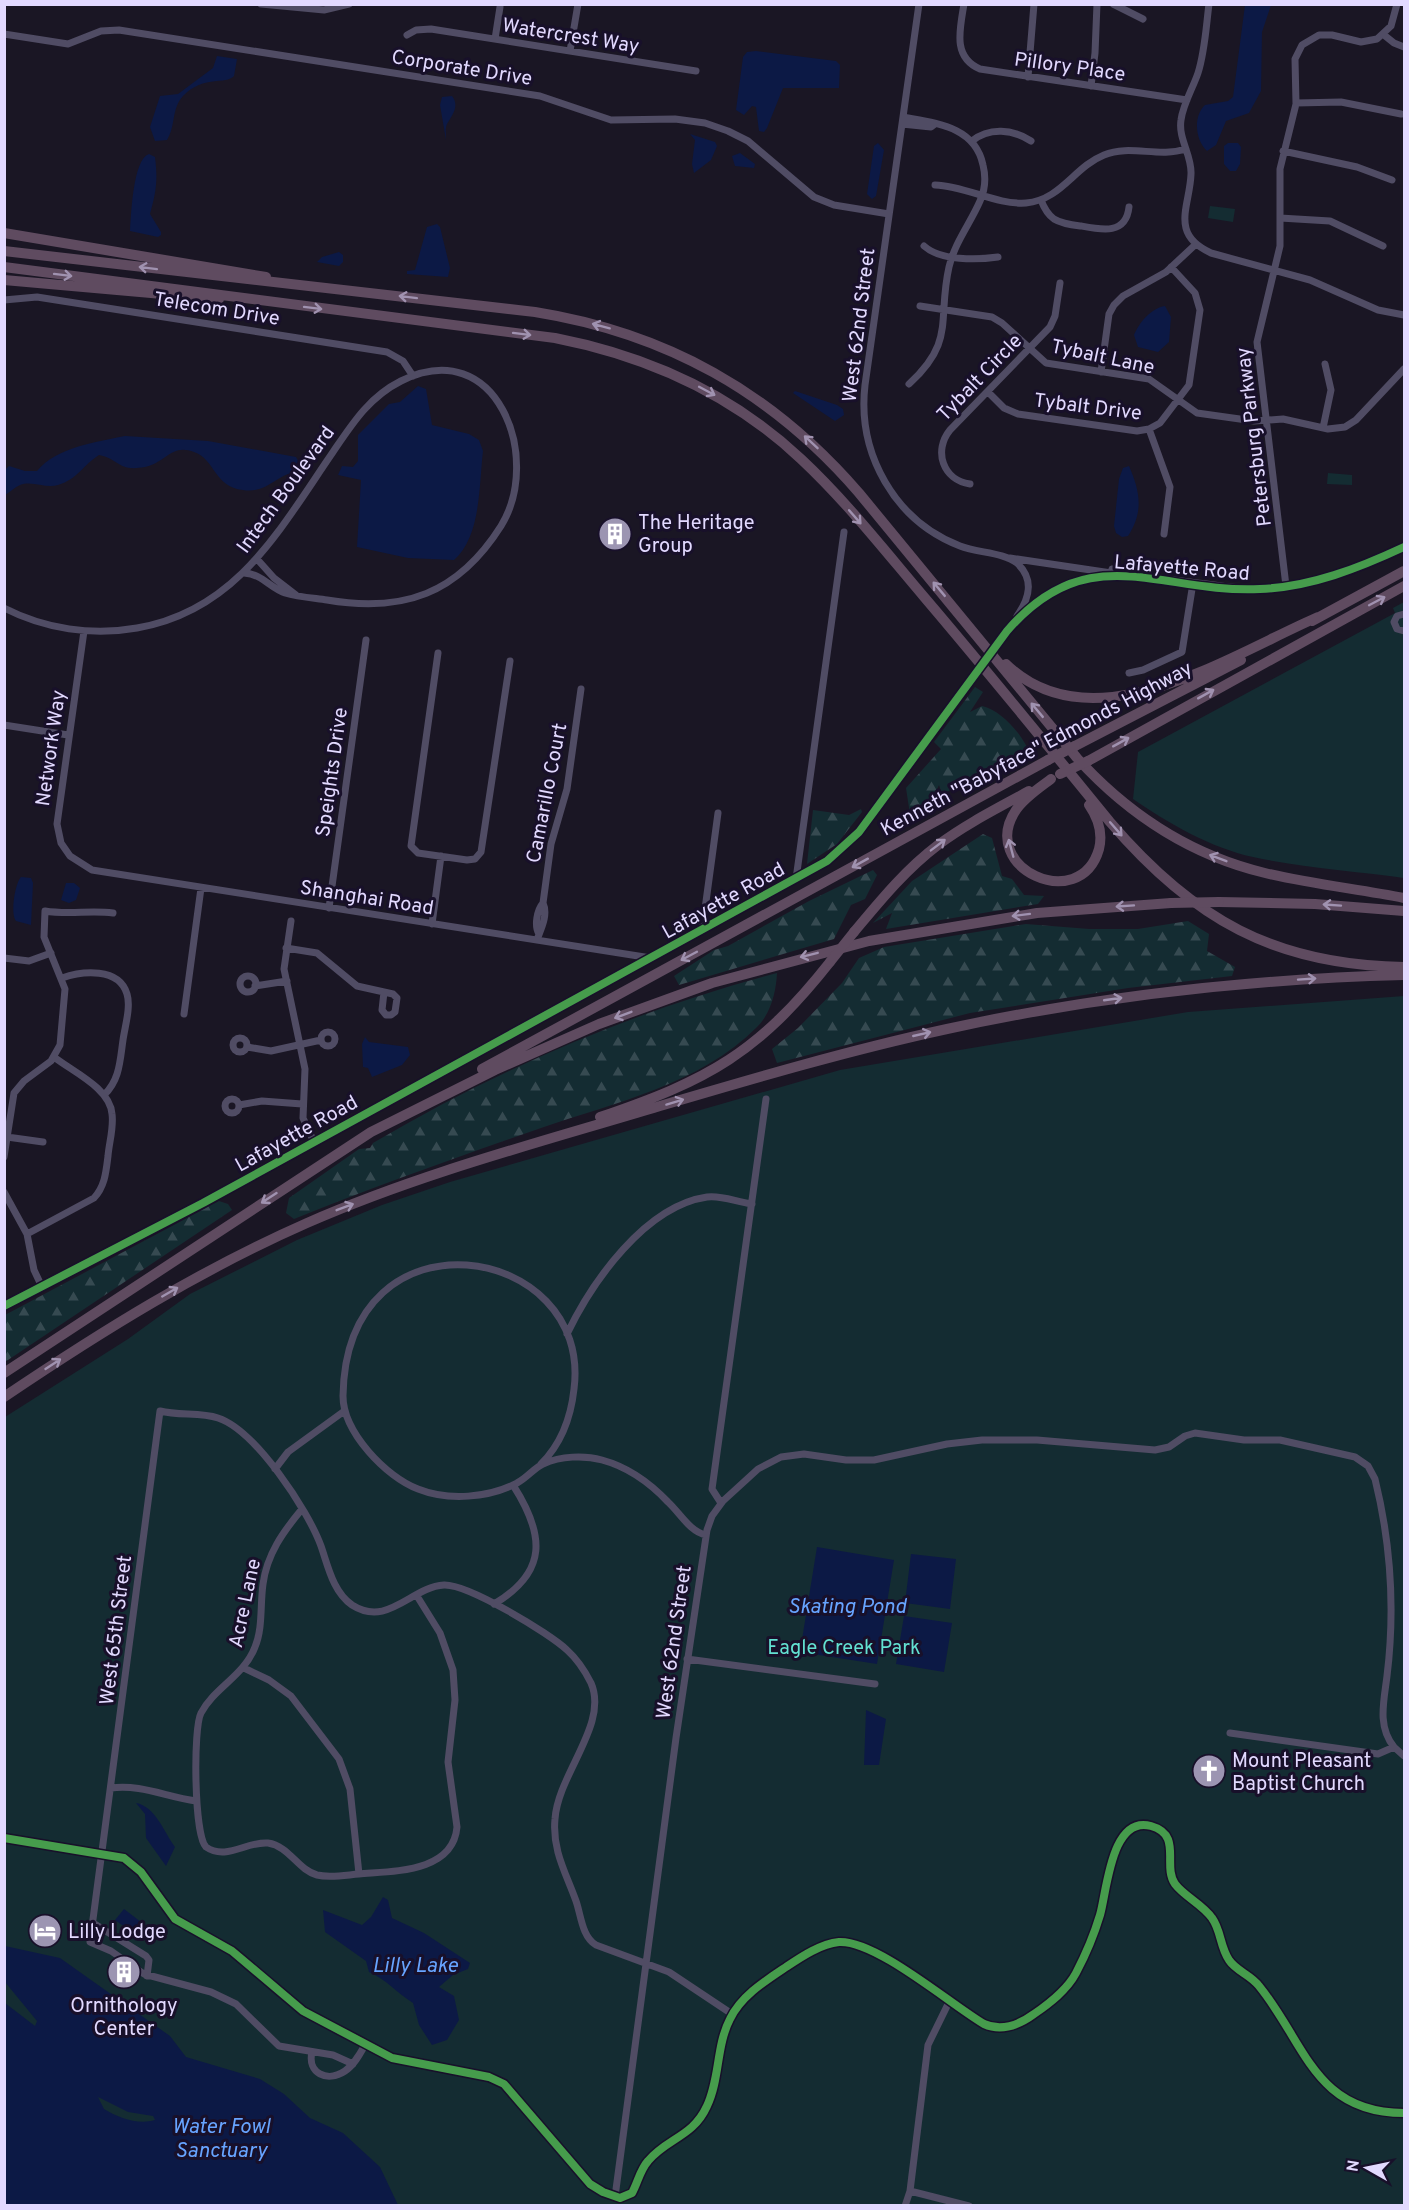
<svg xmlns="http://www.w3.org/2000/svg" width="1409" height="2210" font-family="Overpass,sans-serif">
  <style>
    .forest { fill: url(#forest-firs) }
    .park { fill: #142c32 }
    .water { fill: #0c1945; fill-rule: evenodd }
    .lines { fill: none; stroke-linecap: round; stroke-linejoin: round }
    .minor { stroke: #504c64; stroke-width: 7 }
    .major { stroke: #5a4c69; stroke-width: 8 }
    .highway { stroke: #5f4b60; stroke-width: 10 }
    .major-bridge { stroke: #5a4c69; stroke-width: 8 }
    .highway-bridge { stroke: #5f4b60; stroke-width: 10 }
    .cycleway-casing { stroke: #18102a; stroke-width: 11 }
    .cycleway { stroke: #469c4c; stroke-width: 8 }
    .oneway { stroke: #a092b0 }
    .labels { text-anchor: middle; stroke-width: 6; stroke-linejoin: round; paint-order: stroke }
    .street-label { font-size: 20px; fill: #e2d9ff; stroke: #18102a }
    .poi-label { font-size: 20px; fill: #e2d9ff; stroke: #18102a; text-anchor: start }
    .park-label { font-size: 20px; fill: #63e1d2; stroke: #18102a }
    .water-label { font-size: 21px; font-style: italic; fill: #67a4ff; stroke: #18102a }
  </style>
  <defs>
    <pattern id="forest-firs" width="22" height="20" patternUnits="userSpaceOnUse" patternTransform="scale(1.5)"><rect width="22" height="20" fill="#142c32"/><path d="M5 1l3.5 6h-7zM16 11l3.5 6h-7z" fill="#364a51"/></pattern>
  </defs>
  <rect width="100%" height="100%" fill="#1a1624"/>
  <path class="forest" d="M975 687 983 692 970 712 982 706C1000 710 1018 730 1027 747L1018 760 942 794 939 785C931 801 928 811 910 814L906 788 941 749 934 742Z
    M861 809 862 812 837 844 807 864 813 810 849 815Z
    M983 834 992 838 1002 876 1012 879 1024 895 1044 896 1038 904 886 929 892 913 873 923 912 881Z
    M873 870 877 875 865 899 851 905 834 939 679 985 674 976 714 950 728 946 809 901Z
    M1188 921 1209 934 1207 951 1235 967 1232 976 1128 988 970 1013 777 1063 772 1049 798 1028 842 983 859 958 884 947 1026 924 1089 929H1138Z
    M777 973C776 992 771 1013 757 1027 699 1085 616 1102 541 1128 458 1157 376 1186 294 1219L286 1213 289 1198 359 1149 370 1148 373 1143C500 1068 634 1011 777 973Z
    M219 1201 228 1204 232 1210 5 1362V1315Z"/>
  <path class="park" d="M1210 206 1235 209 1233 222 1208 218Z
    M1328 473 1352 475V485L1327 484Z
    M1404 602V878C1355 871 1302 868 1253 857 1211 848 1168 823 1133 799L1138 752 1395 613 1393 608Z
    M1404 996V2205L5 2206V1417L128 1339 190 1294 297 1240 382 1205 450 1182 840 1070 1188 1012Z"/>
  <path class="water" d="M1245 5H1271L1262 32 1261 91 1249 113 1226 121 1216 145 1207 151C1195 140 1193 116 1205 105L1228 101 1233 97Z
    M756 51 836 61 840 65 839 88H783L767 128 764 132 759 131 756 107 752 106 744 115 736 110 743 57 747 52Z
    M217 56 237 59 234 76C226 85 203 75 183 96 171 109 176 126 167 140L155 141 150 127 160 96 178 94 213 68Z
    M452 96C460 106 452 115 447 124 445 128 446 135 446 140L440 105 442 97Z
    M690 134 715 142 717 146 711 160 694 173 692 164 695 140Z
    M878 143 884 150 876 196 872 199 867 194 874 146Z
    M1228 143H1238L1241 147 1240 164 1236 171H1230L1224 164V146Z
    M740 153 755 164 754 168 735 166 732 156Z
    M149 154 155 157C158 181 156 192 150 214L161 232V235L158 237 130 231C131 215 133 159 149 154Z
    M437 224 440 227 450 268 448 277 407 274V271L415 270 427 227Z
    M339 252 343 255V262L339 266 317 262 322 257Z
    M1165 306 1171 317 1169 342 1158 352 1138 347 1134 335C1139 323 1151 308 1165 306Z
    M418 386 426 389 432 425 469 434 479 440 483 451C479 485 481 537 454 560L408 558 357 547 361 480 338 475 342 466 353 467 358 461V435L389 404 400 402Z
    M795 391 837 405 843 409 844 415 835 421 793 393Z
    M125 436 208 441 296 457 302 468 298 472C277 473 268 494 243 490 214 487 215 459 194 452 172 443 165 463 145 467 117 472 120 459 99 455 83 465 78 479 58 485 46 489 32 480 20 485 15 487 10 492 5 495V470L9 466 25 471H37C57 447 96 442 125 436Z
    M1129 466C1140 491 1144 512 1128 536L1122 537 1116 533 1114 526 1119 479 1123 468Z
    M21 877 31 878 33 883 31 925 16 921C10 914 15 883 21 877Z
    M66 883H74L80 888 76 900 69 903 61 900Z
    M365 1037 369 1042 408 1047 410 1055 402 1065 372 1077 368 1068 363 1067 362 1044Z
    M817 1547 894 1560 877 1664 800 1652Z
    M911 1554 956 1559 950 1609 905 1603Z
    M904 1616 952 1623 944 1672 896 1664Z
    M866 1710 886 1719 879 1765H864Z
    M136 1803C155 1806 164 1832 175 1847L166 1866 146 1838 145 1814Z
    M383 1897 388 1900 392 1918 424 1933 470 1963 468 1969 453 1975 439 1987 454 1996 459 2020 447 2040 432 2045 419 2025 413 2003C397 1993 386 1979 369 1972L366 1961 325 1932 323 1910 362 1925 371 1917Z
    M124 1909 141 1922 135 1934 115 1920Z
    M5 1946 60 1958 170 2036 186 2057 260 2079 284 2094 310 2118 343 2133 380 2167 398 2205H5V2003L35 2026 37 2021 5 1982ZM98 2097 128 2112 153 2116 155 2120C138 2125 119 2118 104 2109Z"/>
  <g class="lines">
    <path class="minor" d="M261 4 324 10 349 4
      M919 4 865 385C857 454 895 521 960 546 977 553 1003 552 1017 563 1035 580 1029 599 1017 616
      M964 4C960 29 952 57 980 69L1187 100
      M1113 4 1143 19
      M1209 4C1206 27 1205 51 1198 73 1193 88 1183 104 1181 120 1178 139 1192 155 1191 174 1190 206 1169 234 1211 253L1310 280 1378 310 1404 315
      M4 34 68 44 101 31 119 30 540 96 611 120 675 119 705 123 728 131 748 141 814 197 834 205 889 214
      M407 35 416 30 431 29 696 71
      M1384 35 1394 43 1404 47
      M495 39 500 7
      M570 51 578 4
      M1028 77 1034 4
      M1091 86 1095 53 1097 4
      M1296 103 1341 102 1401 114
      M903 117C935 123 975 126 983 165 986 177 985 190 980 201 970 224 955 242 949 267 937 320 956 341 909 384
      M902 124 931 127 935 124
      M972 141C989 127 1013 129 1031 141
      M1283 151 1357 167 1392 180
      M935 185C966 186 996 205 1026 203 1061 200 1074 167 1104 155 1130 144 1158 158 1186 149
      M1041 200C1044 208 1047 214 1054 219 1062 224 1072 225 1081 226 1102 230 1126 235 1129 207
      M1280 218 1330 221 1383 246
      M924 246C941 261 977 260 998 257
      M4 300 37 297 387 352 403 361 413 376
      M920 306 992 317 1002 323 1046 363 1149 379 1197 413 1254 421 1283 419 1328 429 1345 427 1356 420 1404 369
      M1101 372 1109 314 1114 305 1123 296 1166 272 1196 244
      M988 392 1004 408 1018 414 1137 431 1149 429 1160 423 1189 385 1200 310 1195 293 1171 267
      M1323 428 1331 390 1325 364
      M1149 429 1170 487 1164 534
      M970 484C943 480 933 451 950 430L1050 327 1055 316 1060 283
      M1010 558 1118 574
      M257 559 274 578 296 595
      M1112 569 1139 575
      M1286 586 1257 342 1280 246V169L1296 104 1295 59 1302 45 1319 35H1332L1361 42 1377 39 1391 26 1397 4
      M4 608C45 629 92 636 137 628 237 611 280 529 333 452 352 424 369 397 401 381 497 333 543 458 501 526 458 594 403 613 327 600 313 598 298 597 285 593 269 587 262 574 244 573
      M1404 614 1397 616 1394 622 1397 629 1404 631
      M84 631 57 824 61 843 70 856 92 870 651 958
      M438 653 411 846 418 853 467 860 475 859 481 852 510 661
      M1129 673 1143 670 1182 652 1193 583
      M4 725 68 735
      M796 879 844 532
      M329 908 366 640
      M291 921 284 969 305 1069 303 1118 314 1142
      M432 924 441 856
      M702 931 718 813
      M539 934C534 926 537 910 543 903L551 844 567 789 581 689
      M538 937C542 927 548 914 543 903
      M286 948 317 953 357 986 384 992
      M4 958 29 961 51 953
      M240 984a8 8 0 1 1 16 0a8 8 0 1 1-16 0Z
      M62 978C82 971 119 967 127 994 131 1007 125 1026 123 1040 120 1060 120 1080 104 1095
      M255 986 287 981
      M384 992 393 994 397 998 395 1012 391 1015H386L382 1010Z
      M184 1014 201 888
      M321 1039a7 7 0 1 1 14 0a7 7 0 1 1-14 0Z
      M233 1045a7 7 0 1 1 14 0a7 7 0 1 1-14 0Z
      M247 1047 271 1051 321 1040
      M225 1106a7 7 0 1 1 14 0a7 7 0 1 1-14 0Z
      M239 1105 262 1101 302 1104
      M7 1137 43 1142
      M4 1157 14 1093 24 1081 51 1061 60 1045 65 989 44 937 45 911C68 915 90 910 113 913
      M4 1192 27 1234 34 1270 42 1287
      M27 1234 94 1198C105 1186 106 1172 108 1156 109 1143 114 1127 112 1114 110 1088 73 1072 54 1057
      M567 1334C592 1282 645 1206 707 1197 722 1195 736 1202 752 1204
      M541 1464C561 1444 571 1417 574 1389 593 1243 346 1202 343 1396 343 1432 386 1477 418 1489 448 1501 489 1498 517 1483 527 1478 534 1468 543 1464 561 1456 584 1455 602 1460 628 1467 650 1483 668 1502 680 1513 690 1532 706 1535
      M275 1469 288 1452 343 1412
      M721 1503 712 1489 766 1099
      M302 1509C283 1532 267 1554 263 1584 260 1605 263 1628 255 1647 244 1676 214 1688 201 1713 193 1728 194 1835 206 1847 226 1861 247 1841 268 1843 289 1846 298 1870 317 1875 330 1878 346 1875 359 1874 392 1871 453 1873 457 1827L448 1762 455 1700 453 1670 440 1633 417 1596
      M494 1604C548 1572 545 1535 513 1485
      M687 1659 875 1684
      M244 1668 269 1680 291 1696 339 1759 350 1789 359 1874
      M1230 1733 1378 1754 1394 1747 1404 1756
      M111 1788C141 1784 166 1797 196 1801
      M4 1838 124 1858 141 1872 175 1919 232 1951 303 2011 392 2058 489 2077 504 2084 590 2184 603 2192 620 2198 632 2193C638 2182 640 2170 648 2161 667 2138 693 2137 707 2106 720 2079 716 2046 730 2019 741 1996 765 1981 786 1967 801 1957 820 1944 839 1942 876 1940 950 2004 984 2024 1002 2032 1019 2025 1034 2014 1050 2003 1067 1990 1076 1973 1086 1954 1094 1935 1100 1915 1107 1891 1111 1815 1151 1826 1183 1835 1162 1865 1175 1884 1185 1897 1202 1904 1212 1918 1221 1930 1220 1947 1229 1960 1236 1971 1251 1975 1259 1986 1305 2042 1314 2113 1404 2113
      M93 1923 146 1956 149 1960 147 1976
      M312 2052C307 2073 327 2083 345 2071 354 2065 360 2054 365 2045
      M353 2064 333 2055 279 2046 236 2004 211 1992 144 1974 111 1951 90 1942 160 1411C179 1416 200 1412 218 1418 255 1430 308 1510 321 1546 328 1566 333 1592 352 1605 388 1628 411 1587 444 1585 468 1584 549 1633 567 1650 577 1659 585 1671 591 1683 609 1724 558 1774 555 1819 552 1850 566 1873 576 1901 581 1915 582 1937 596 1945L669 1972 732 2014
      M910 2191 969 2206
      M615 2197 676 1738 707 1530 712 1516 723 1501 758 1469 781 1457 804 1454 846 1460H874L947 1444 982 1440H1037L1155 1450 1169 1447 1185 1436 1195 1433 1244 1440H1280L1355 1457 1368 1466 1375 1479C1391 1544 1395 1611 1387 1676 1384 1701 1377 1726 1394 1747
      M905 2206 910 2191 928 2045 950 2000"/>
    <path class="major" d="M1001 639C1060 563 1118 573 1202 584 1222 587 1241 590 1261 589 1312 586 1359 568 1404 547
      M4 1306 203 1203 827 861 859 832 973 677"/>
    <path class="highway" d="M4 233 266 277
      M4 251 535 312C666 333 772 392 859 493L1077 758C1128 814 1190 855 1265 873 1311 884 1358 889 1404 898
      M4 267 555 338C647 356 732 394 801 459 846 501 885 551 925 598 988 672 1049 747 1110 822 1193 919 1274 965 1404 967
      M4 280 219 299
      M1312 621 1404 571
      M1006 664C1092 748 1230 655 1318 617
      M1075 746 1241 660
      M1088 761 1404 586
      M1051 779C1039 788 1024 798 1016 810 977 868 1080 915 1099 849 1103 833 1098 818 1089 805
      M1219 902 1315 904 1404 911
      M854 932C880 901 905 870 938 845 966 824 998 808 1029 791
      M482 1069 1048 760
      M600 1117C709 1080 758 1053 830 962
      M4 1373 371 1132 495 1070 599 1024 712 983 869 941 1037 913 1171 903
      M4 1397C102 1331 200 1270 307 1223 421 1173 541 1142 660 1106 755 1078 850 1050 947 1029 1098 996 1251 979 1404 975"/>
    <path class="major-bridge" d="M973 677 1001 639"/>
    <path class="highway-bridge" d="M1048 760 1075 746
      M1060 774 1088 761
      M1171 903 1219 902
      M830 962 854 932"/>
    <g class="cycleway-casing">
      <path id="cycleway" d="M4 1306 203 1203 827 861 859 832 1007 631C1089 536 1160 594 1260 589 1311 587 1359 568 1404 547
        M4 1838 124 1858 141 1872 175 1919 232 1951 303 2011 392 2058 489 2077 504 2084 590 2184 603 2192 620 2198 632 2193C638 2182 640 2170 648 2161 667 2138 693 2137 707 2106 720 2079 716 2046 730 2019 741 1996 765 1981 786 1967 801 1957 820 1944 839 1942 876 1940 950 2004 984 2024 1002 2032 1019 2025 1034 2014 1050 2003 1067 1990 1076 1973 1086 1954 1094 1935 1100 1915 1107 1891 1111 1815 1151 1826 1183 1835 1162 1865 1175 1884 1185 1897 1202 1904 1212 1918 1221 1930 1220 1947 1229 1960 1236 1971 1251 1975 1259 1986 1305 2042 1314 2113 1404 2113"/>
    </g>
    <use href="#cycleway" class="cycleway"/>
  </g>
  <defs><path id="oneway-shaft" d="M-6 0H5M1.5-3L5.5 0L1.5 3" fill="none" stroke-width="1.6" stroke-linecap="round" stroke-linejoin="round" transform="scale(1.5)"/></defs>
  <g class="oneway">
    <use href="#oneway-shaft" transform="translate(148 268) rotate(-173)"/>
    <use href="#oneway-shaft" transform="translate(63 275) rotate(7)"/>
    <use href="#oneway-shaft" transform="translate(408 297) rotate(-173)"/>
    <use href="#oneway-shaft" transform="translate(313 308) rotate(7)"/>
    <use href="#oneway-shaft" transform="translate(601 326) rotate(-165)"/>
    <use href="#oneway-shaft" transform="translate(522 334) rotate(7)"/>
    <use href="#oneway-shaft" transform="translate(707 391) rotate(28)"/>
    <use href="#oneway-shaft" transform="translate(811 442) rotate(-137)"/>
    <use href="#oneway-shaft" transform="translate(855 517) rotate(49)"/>
    <use href="#oneway-shaft" transform="translate(939 589) rotate(-130)"/>
    <use href="#oneway-shaft" transform="translate(1377 601) rotate(-28)"/>
    <use href="#oneway-shaft" transform="translate(1206 694) rotate(-29)"/>
    <use href="#oneway-shaft" transform="translate(1037 710) rotate(-130)"/>
    <use href="#oneway-shaft" transform="translate(1121 742) rotate(-29)"/>
    <use href="#oneway-shaft" transform="translate(1116 829) rotate(49)"/>
    <use href="#oneway-shaft" transform="translate(938 845) rotate(-37)"/>
    <use href="#oneway-shaft" transform="translate(1011 848) rotate(-105)"/>
    <use href="#oneway-shaft" transform="translate(1218 858) rotate(-159)"/>
    <use href="#oneway-shaft" transform="translate(860 863) rotate(151)"/>
    <use href="#oneway-shaft" transform="translate(1332 905) rotate(-176)"/>
    <use href="#oneway-shaft" transform="translate(1125 906) rotate(176)"/>
    <use href="#oneway-shaft" transform="translate(1021 915) rotate(173)"/>
    <use href="#oneway-shaft" transform="translate(809 955) rotate(166)"/>
    <use href="#oneway-shaft" transform="translate(689 956) rotate(152)"/>
    <use href="#oneway-shaft" transform="translate(1307 979) rotate(-4)"/>
    <use href="#oneway-shaft" transform="translate(1113 999) rotate(-8)"/>
    <use href="#oneway-shaft" transform="translate(623 1015) rotate(159)"/>
    <use href="#oneway-shaft" transform="translate(922 1034) rotate(-13)"/>
    <use href="#oneway-shaft" transform="translate(675 1102) rotate(-17)"/>
    <use href="#oneway-shaft" transform="translate(269 1198) rotate(147)"/>
    <use href="#oneway-shaft" transform="translate(345 1207) rotate(-21)"/>
    <use href="#oneway-shaft" transform="translate(170 1292) rotate(-30)"/>
    <use href="#oneway-shaft" transform="translate(53 1364) rotate(-33)"/>
  </g>
  <defs>
    <g id="building-disc" transform="scale(1.725)"><circle r="9.5" fill="#9c95b2" stroke="#18102a"/><path d="M-4-6H4V6H1V3H-1V6H-4ZM-2.5-4.3h1.7v1.8h-1.7ZM.8-4.3h1.7v1.8H.8ZM-2.5-1h1.7V.8h-1.7ZM.8-1h1.7V.8H.8Z" fill="#fff"/></g>
    <g id="church-disc" transform="scale(1.725)"><circle r="9.5" fill="#9c95b2" stroke="#18102a"/><path d="M-1.2-6h2.4v3.5h3.3v2.4h-3.3V6h-2.4V-.1h-3.3v-2.4h3.3Z" fill="#fff"/></g>
    <g id="hotel-disc" transform="scale(1.725)"><circle r="9.5" fill="#9c95b2" stroke="#18102a"/><path d="M-6-4.5h1.5V1H6V5H4.5V3h-9V5H-6ZM-4 0a1.8 1.8 0 1 1 3.6 0ZM.5 0V-2.5h3Q6-2.5 6 0Z" fill="#fff"/></g>
  </defs>
  <g fill-rule="evenodd">
    <use href="#building-disc" x="615" y="534"/>
    <use href="#church-disc" x="1209" y="1771"/>
    <use href="#hotel-disc" x="45" y="1931"/>
    <use href="#building-disc" x="124" y="1972"/>
  </g>
  <g class="labels">
    <g class="street-label">
      <text transform="translate(571 35) rotate(9)" y="7">Watercrest Way</text>
      <text transform="translate(1070 66) rotate(8)" y="7">Pillory Place</text>
      <text transform="translate(462 67) rotate(9)" y="7">Corporate Drive</text>
      <text transform="translate(217 308) rotate(9)" y="7">Telecom Drive</text>
      <text transform="translate(858 325) rotate(-83)" y="7">West 62nd Street</text>
      <text transform="translate(1103 356) rotate(12)" y="7">Tybalt Lane</text>
      <text transform="translate(979 377) rotate(-46)" y="7">Tybalt Circle</text>
      <text transform="translate(1088 406) rotate(7)" y="7">Tybalt Drive</text>
      <text transform="translate(1253 437) rotate(-97)" y="7">Petersburg Parkway</text>
      <text transform="translate(285 489) rotate(-54)" y="7">Intech Boulevard</text>
      <text transform="translate(1182 567) rotate(5)" y="7">Lafayette Road</text>
      <text transform="translate(50 748) rotate(-82)" y="7">Network Way</text>
      <text transform="translate(1036 748) rotate(-28)" y="7">Kenneth "Babyface" Edmonds Highway</text>
      <text transform="translate(331 772) rotate(-82)" y="7">Speights Drive</text>
      <text transform="translate(546 793) rotate(-79)" y="7">Camarillo Court</text>
      <text transform="translate(367 897) rotate(9)" y="7">Shanghai Road</text>
      <text transform="translate(723 900) rotate(-29)" y="7">Lafayette Road</text>
      <text transform="translate(296 1133) rotate(-29)" y="7">Lafayette Road</text>
      <text transform="translate(244 1603) rotate(-78)" y="7">Acre Lane</text>
      <text transform="translate(115 1630) rotate(-83)" y="7">West 65th Street</text>
      <text transform="translate(673 1642) rotate(-82)" y="7">West 62nd Street</text>
    </g>
    <g class="poi-label">
      <text x="638" y="529">The Heritage<tspan x="638" dy="23">Group</tspan></text>
      <text x="1232" y="1767">Mount Pleasant<tspan x="1232" dy="23">Baptist Church</tspan></text>
      <text x="68" y="1938">Lilly Lodge</text>
      <text x="124" y="2012" text-anchor="middle">Ornithology<tspan x="124" dy="23">Center</tspan></text>
    </g>
    <g class="park-label">
      <text x="844" y="1654">Eagle Creek Park</text>
    </g>
    <g class="water-label">
      <text x="847" y="1613">Skating Pond</text>
      <text x="415" y="1972">Lilly Lake</text>
      <text x="221" y="2133">Water Fowl<tspan x="221" dy="24">Sanctuary</tspan></text>
    </g>
  </g>
  <rect width="1409" height="2210" fill="none" stroke="#e2d9ff" stroke-width="12"/>
  <g transform="translate(1367 2168) rotate(279)" stroke="#18102a" stroke-width="4.5" paint-order="stroke">
  <path d="M0-4.5L10 22L0 15L-10 22Z" fill="#e2d9ff"/>
  <text y="-9" font-size="16" font-weight="bold" text-anchor="middle" fill="#e2d9ff">N</text>
  </g>
</svg>
